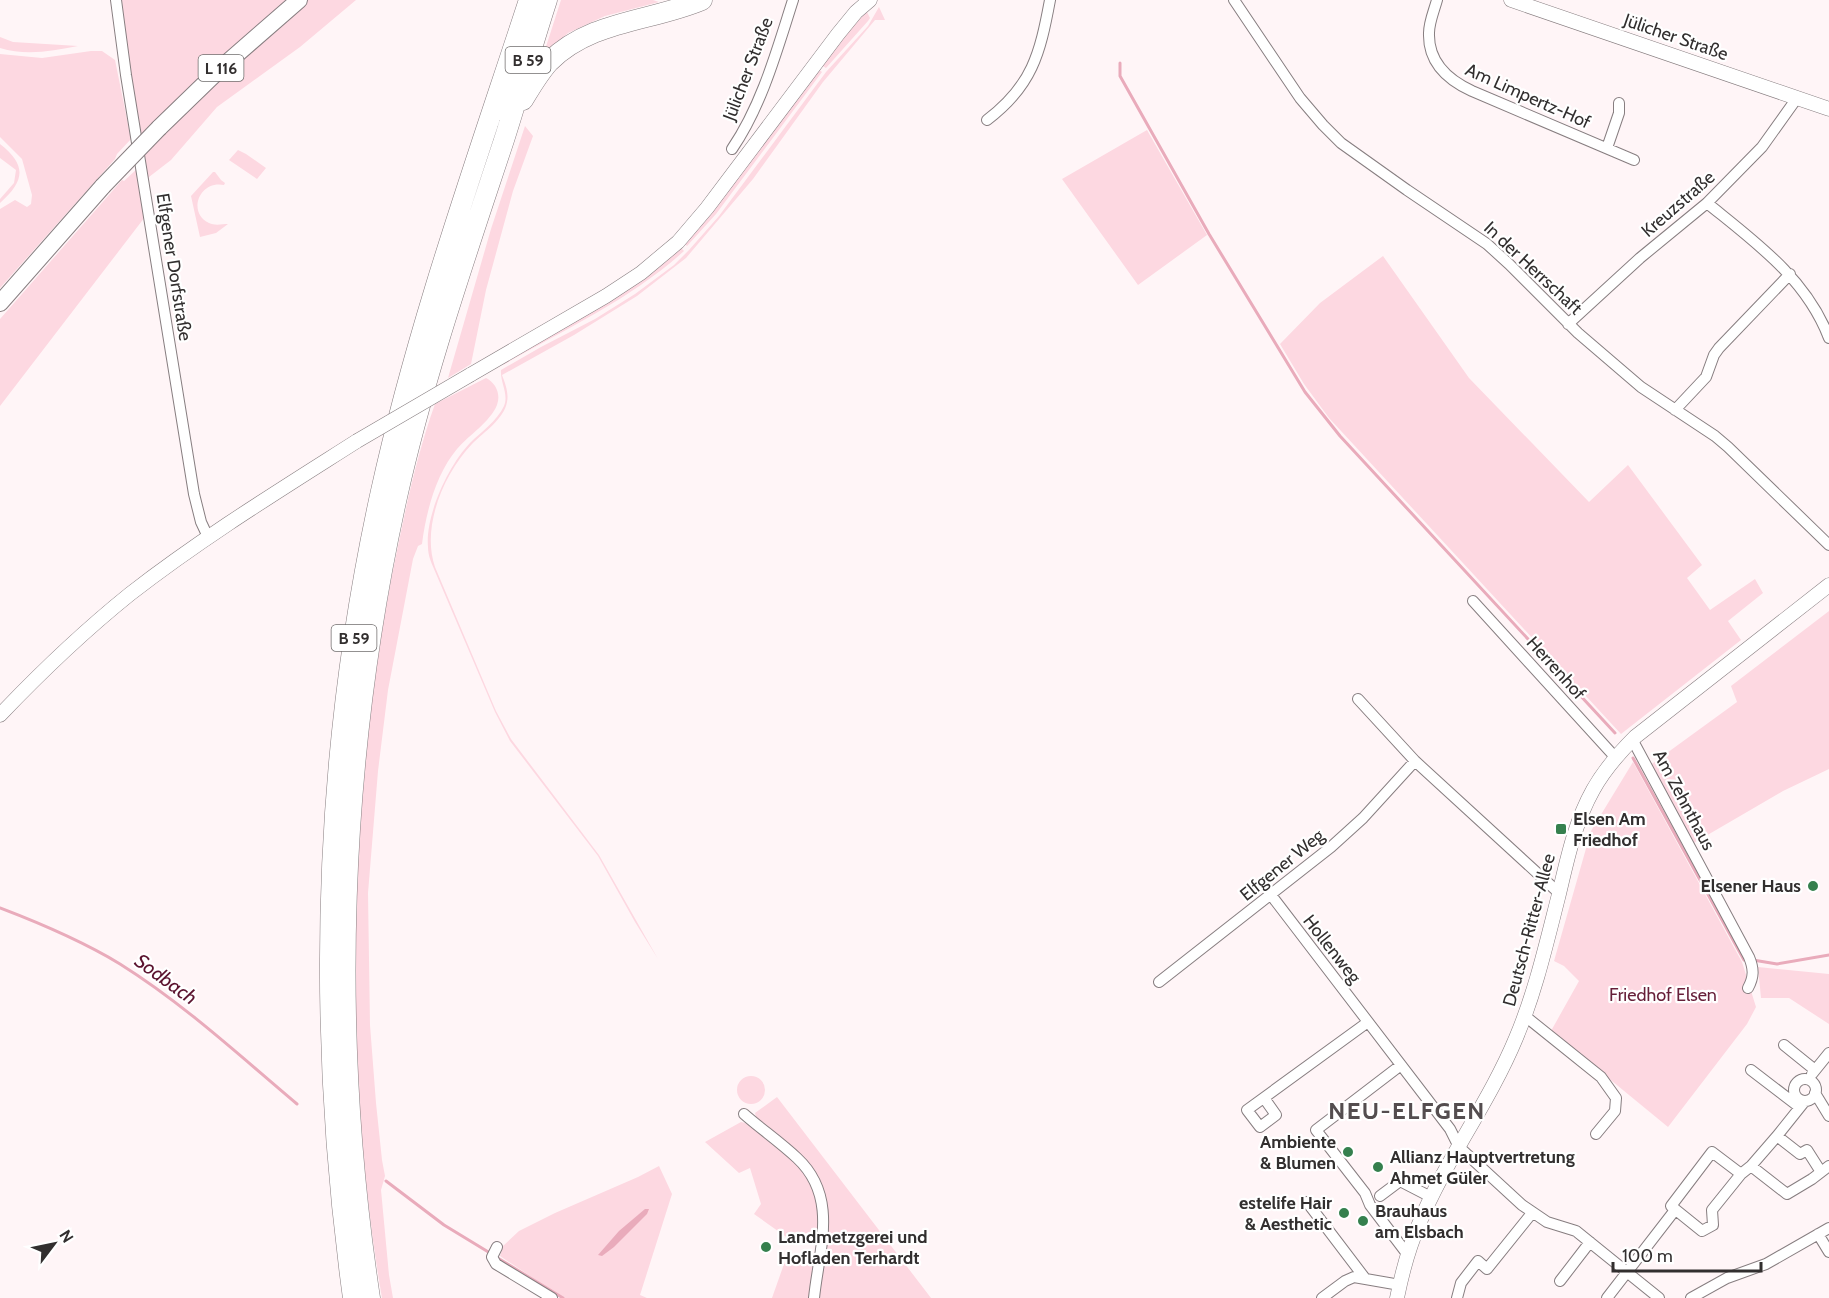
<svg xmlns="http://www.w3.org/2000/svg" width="1829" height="1298" font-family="Cabin,sans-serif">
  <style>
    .green { fill: #fdd8e1 }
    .water { fill: #e9abbb }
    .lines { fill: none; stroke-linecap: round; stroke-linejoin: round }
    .stream { stroke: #e9abbb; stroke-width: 3 }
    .minor-casing { stroke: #877e80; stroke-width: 12 }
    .tertiary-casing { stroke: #877e80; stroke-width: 15 }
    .primary-casing { stroke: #877e80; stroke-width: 18 }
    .motorway-casing { stroke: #877e80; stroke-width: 21 }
    .minor { stroke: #fff; stroke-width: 10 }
    .tertiary { stroke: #fff; stroke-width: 14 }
    .primary { stroke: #fff; stroke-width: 16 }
    .motorway { stroke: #fff; stroke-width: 20 }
    .tertiary-bridge-casing { stroke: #877e80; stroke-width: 15; stroke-linecap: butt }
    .primary-bridge-casing { stroke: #877e80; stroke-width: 18; stroke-linecap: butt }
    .tertiary-bridge { stroke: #fff; stroke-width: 14 }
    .primary-bridge { stroke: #fff; stroke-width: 16 }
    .poi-dot { fill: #35804e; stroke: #fff; stroke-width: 2 }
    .labels { text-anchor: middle; stroke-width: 4.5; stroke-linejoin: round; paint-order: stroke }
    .shield { fill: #fff; stroke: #706d6d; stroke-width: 1.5 }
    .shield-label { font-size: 16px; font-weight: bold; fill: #322f2f }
    .street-label { font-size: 18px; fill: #322f2f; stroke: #fff }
    .poi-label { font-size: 18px; font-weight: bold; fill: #322f2f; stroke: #fff; text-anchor: start }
    .park-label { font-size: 18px; fill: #671f39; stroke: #fff }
    .water-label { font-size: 20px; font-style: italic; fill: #5b132f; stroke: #fff }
    .district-label { font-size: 24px; font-weight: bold; letter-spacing: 1.5px; fill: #544d4f; stroke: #fff }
  </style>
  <rect width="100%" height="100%" fill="#fff5f7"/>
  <path class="green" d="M122 0H356L300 47 217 107 171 160 149 177 148 213 0 406V319L122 180 124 181 138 168Z
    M561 0H653L659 2 605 16 568 33 543 56Z
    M879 7 885 20H875L823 82 753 179 686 258 637 296 574 335 502 375C505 383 509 393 507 402 504 419 484 432 472 444 444 473 421 527 435 567L496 711 511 739 599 855 658 959 635 922 598 856 510 741 495 712 434 569C431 562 428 555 428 547 425 516 448 466 470 443 481 432 497 421 504 406 509 394 500 383 501 370L541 347 595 319 635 294 674 265 689 250 719 216 826 72 868 26Z
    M867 12 870 18 868 21 826 68 821 65 855 23Z
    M0 37 13 42 78 46C52 51 26 56 0 48Z
    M91 51H102L115 60 131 139 117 154 115 159 0 288V209L15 200 27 207 31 204 32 195 22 159 0 137V54L42 58Z
    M818 69 822 72 716 214 687 246 684 243Z
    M525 126 533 136 513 191 486 290 471 364 448 378 491 229Z
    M1147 130 1207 235 1138 285 1062 179Z
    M0 144C27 165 25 181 0 203V199L14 183 16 170 0 158Z
    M238 150 246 154 266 168 257 179 229 160Z
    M213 172H215L221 180 225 183 224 185C199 180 187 213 209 223 215 226 222 224 228 224L216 233 200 237 191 196Z
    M680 247 684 251C630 300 565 329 503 365L505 361Z
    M1383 256 1469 378 1589 502 1628 465 1702 565 1687 578 1710 610 1755 579 1763 593 1728 621 1741 640 1621 734 1329 418 1304 384 1280 344 1320 303Z
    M486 378C496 383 501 394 497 405 490 422 469 435 457 449 436 474 426 512 422 544L418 546 413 559 388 690 378 771 368 893 370 1025 376 1103 382 1160 385 1176 381 1190 389 1275 393 1298H382C342 1066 347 806 392 575 404 517 415 460 435 404Z
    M1829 611V769L1783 791 1692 844 1649 766 1737 702 1731 686Z
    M1633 762 1742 962 1756 1007 1747 1024 1668 1127 1551 1031 1579 981 1564 966 1554 961 1591 831Z
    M1758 967 1829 974V1024L1789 998H1761Z
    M737 1090a14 14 0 1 1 28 0a14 14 0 1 1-28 0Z
    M777 1097 931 1298H817L818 1183 757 1121 755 1113Z
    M741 1122C760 1125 813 1174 817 1193 820 1207 819 1222 820 1235L815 1241H792L754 1214 761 1204 750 1168 739 1173 705 1142Z
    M659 1166 672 1194 640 1295 647 1298H563L500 1256 503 1246 519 1231 555 1213 638 1177Z
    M807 1250 810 1253V1263H813L811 1298H772L784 1264Z"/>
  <path class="water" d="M645 1209H649L647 1214 614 1247 602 1256 598 1255 619 1231Z"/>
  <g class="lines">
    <path class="stream" d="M1120 63V76L1209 234 1305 392 1340 436 1615 733
      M1633 758 1744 960
      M0 908C42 924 82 941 120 964 184 1004 240 1056 297 1104
      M1753 960 1777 964 1829 955
      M386 1181 444 1225 490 1253
      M496 1257 563 1298"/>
    <g class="minor-casing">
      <path id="minor" d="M116 0 126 75 194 494 201 522 208 537
        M1234 0 1300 98 1323 125 1341 143 1407 190 1487 244 1509 264 1578 333 1641 387 1715 436 1728 447 1829 545
        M1437 0C1434 11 1429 22 1429 33 1428 62 1448 80 1472 91L1634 160
        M987 120C1032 86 1040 54 1050 0
        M1607 148 1619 113V103
        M732 149C762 105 777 50 793 0
        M1707 203C1755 242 1806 278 1829 338
        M1568 324 1640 258 1707 203 1762 147 1797 98
        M1675 410 1706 377 1714 355 1719 348 1790 274
        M1473 601 1615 757
        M1358 699 1415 761 1559 893
        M1632 739 1749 957C1754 969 1754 977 1748 988
        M1271 895 1450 1129 1459 1147 1522 1205 1547 1222 1576 1231 1659 1298
        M1159 982 1331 847 1363 818 1415 761
        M1525 1016 1601 1077 1616 1098 1615 1111 1596 1134
        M1784 1045 1815 1070
        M1401 1065 1316 1130 1365 1193 1370 1205 1408 1255
        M1751 1070 1798 1106
        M1812 1074 1829 1053
        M1794 1090a11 11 0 1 1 22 0a11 11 0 1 1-22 0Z
        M1815 1093 1829 1116
        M1264 1098 1276 1115 1260 1127 1247 1110 1368 1022
        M744 1114C761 1129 780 1142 797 1158 839 1197 819 1249 814 1298
        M1777 1136 1800 1154 1807 1150 1821 1172
        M1751 1166 1787 1194 1812 1179 1829 1166
        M1741 1174 1712 1152 1671 1206 1702 1231 1713 1225 1712 1210 1741 1174 1751 1166 1777 1136 1805 1101
        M1380 1196 1400 1181 1431 1197
        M1307 1202 1364 1277
        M1818 1234 1829 1252
        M497 1247 492 1257 496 1264 552 1298
        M1560 1281 1590 1242
        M1322 1298 1345 1281 1354 1277 1400 1285
        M1457 1298 1461 1283 1478 1261 1487 1269 1532 1213
        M1607 1298 1675 1210
        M1691 1298 1727 1278 1766 1264 1829 1228"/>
    </g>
    <g class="tertiary-casing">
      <path id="tertiary" d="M1511 0 1829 109
        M470 375 606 296 641 273 678 242 707 208 838 34 856 12 870 0
        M0 715C41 672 84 631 130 594 202 538 280 490 357 441
        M1397 1298C1402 1273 1409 1247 1419 1224 1446 1159 1489 1103 1516 1038 1535 993 1546 945 1558 898 1567 861 1574 824 1593 790 1604 770 1619 753 1635 737L1829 585"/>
    </g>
    <g class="primary-casing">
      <path id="primary" d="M159 128 221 68 299 0
        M0 303 103 186"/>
    </g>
    <g class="motorway-casing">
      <path id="motorway" d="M523 100C531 87 539 73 549 62 591 20 650 22 702 0
        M353 1298C316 1027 322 758 381 491 418 323 476 162 529 0
        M370 1298C330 1033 339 759 397 497 424 376 465 258 504 140 519 93 532 46 547 0"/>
    </g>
    <use href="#minor" class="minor"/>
    <use href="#tertiary" class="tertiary"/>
    <use href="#primary" class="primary"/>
    <use href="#motorway" class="motorway"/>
    <g class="tertiary-bridge-casing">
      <path id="tertiary-bridge" d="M357 441 470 375"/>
    </g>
    <g class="primary-bridge-casing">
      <path id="primary-bridge" d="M103 186 159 128"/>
    </g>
    <use href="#tertiary-bridge" class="tertiary-bridge"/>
    <use href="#primary-bridge" class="primary-bridge"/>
  </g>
  <g class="poi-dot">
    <rect x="1555" y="823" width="12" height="12" rx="3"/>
    <circle cx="1813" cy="886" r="6"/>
    <circle cx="1348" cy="1152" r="6"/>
    <circle cx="1378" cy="1167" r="6"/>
    <circle cx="1344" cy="1213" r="6"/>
    <circle cx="1363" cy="1221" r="6"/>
    <circle cx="766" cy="1247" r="6"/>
  </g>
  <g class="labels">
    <g class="shield">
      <rect x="505.5" y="47" width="45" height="26" rx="4.5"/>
      <rect x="198.5" y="55" width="45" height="26" rx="4.5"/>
      <rect x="331.5" y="625" width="45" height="26" rx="4.5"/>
    </g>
    <g class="shield-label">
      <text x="528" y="66">B 59</text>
      <text x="221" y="74">L 116</text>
      <text x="354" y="644">B 59</text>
    </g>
    <g class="street-label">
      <text transform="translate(1676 37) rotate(19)" y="6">Jülicher Straße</text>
      <text transform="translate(748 69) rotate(-69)" y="6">Jülicher Straße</text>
      <text transform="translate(1528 96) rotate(24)" y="6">Am Limpertz-Hof</text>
      <text transform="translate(1678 204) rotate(-41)" y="6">Kreuzstraße</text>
      <text transform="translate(174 267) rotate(81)" y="6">Elfgener Dorfstraße</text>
      <text transform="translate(1533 268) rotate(43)" y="6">In der Herrschaft</text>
      <text transform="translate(1556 668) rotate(48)" y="6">Herrenhof</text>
      <text transform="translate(1684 800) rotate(62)" y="6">Am Zehnthaus</text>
      <text transform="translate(1282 865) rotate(-39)" y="6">Elfgener Weg</text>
      <text transform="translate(1529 930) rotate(-75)" y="6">Deutsch-Ritter-Allee</text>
      <text transform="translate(1332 949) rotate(52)" y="6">Hollenweg</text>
    </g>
    <g class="poi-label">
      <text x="1573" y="825">Elsen Am<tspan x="1573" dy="21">Friedhof</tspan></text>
      <text x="1801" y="892" text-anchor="end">Elsener Haus</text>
      <text x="1336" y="1148" text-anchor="end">Ambiente<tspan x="1336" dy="21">&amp; Blumen</tspan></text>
      <text x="1390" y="1163">Allianz Hauptvertretung<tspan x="1390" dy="21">Ahmet Güler</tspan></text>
      <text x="1332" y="1209" text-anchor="end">estelife Hair<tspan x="1332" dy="21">&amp; Aesthetic</tspan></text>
      <text x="1375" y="1217">Brauhaus<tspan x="1375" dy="21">am Elsbach</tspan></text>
      <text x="778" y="1243">Landmetzgerei und<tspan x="778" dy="21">Hofladen Terhardt</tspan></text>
    </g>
    <g class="park-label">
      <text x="1663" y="1001">Friedhof Elsen</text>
    </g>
    <g class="water-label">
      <text transform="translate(166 979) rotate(36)" y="7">Sodbach</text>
    </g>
    <g class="district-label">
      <text x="1407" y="1119">NEU-ELFGEN</text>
    </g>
  </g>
  <g transform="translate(54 1244) rotate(58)" stroke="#ffffff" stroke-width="4.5" paint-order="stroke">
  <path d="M0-4.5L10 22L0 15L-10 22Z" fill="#322f2f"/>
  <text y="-9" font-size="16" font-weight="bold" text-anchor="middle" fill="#322f2f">N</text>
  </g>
  <path d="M1613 1262v9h148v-9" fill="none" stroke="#322f2f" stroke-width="3"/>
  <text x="1622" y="1262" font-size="18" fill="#322f2f" stroke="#ffffff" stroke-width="4.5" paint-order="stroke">100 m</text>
</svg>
